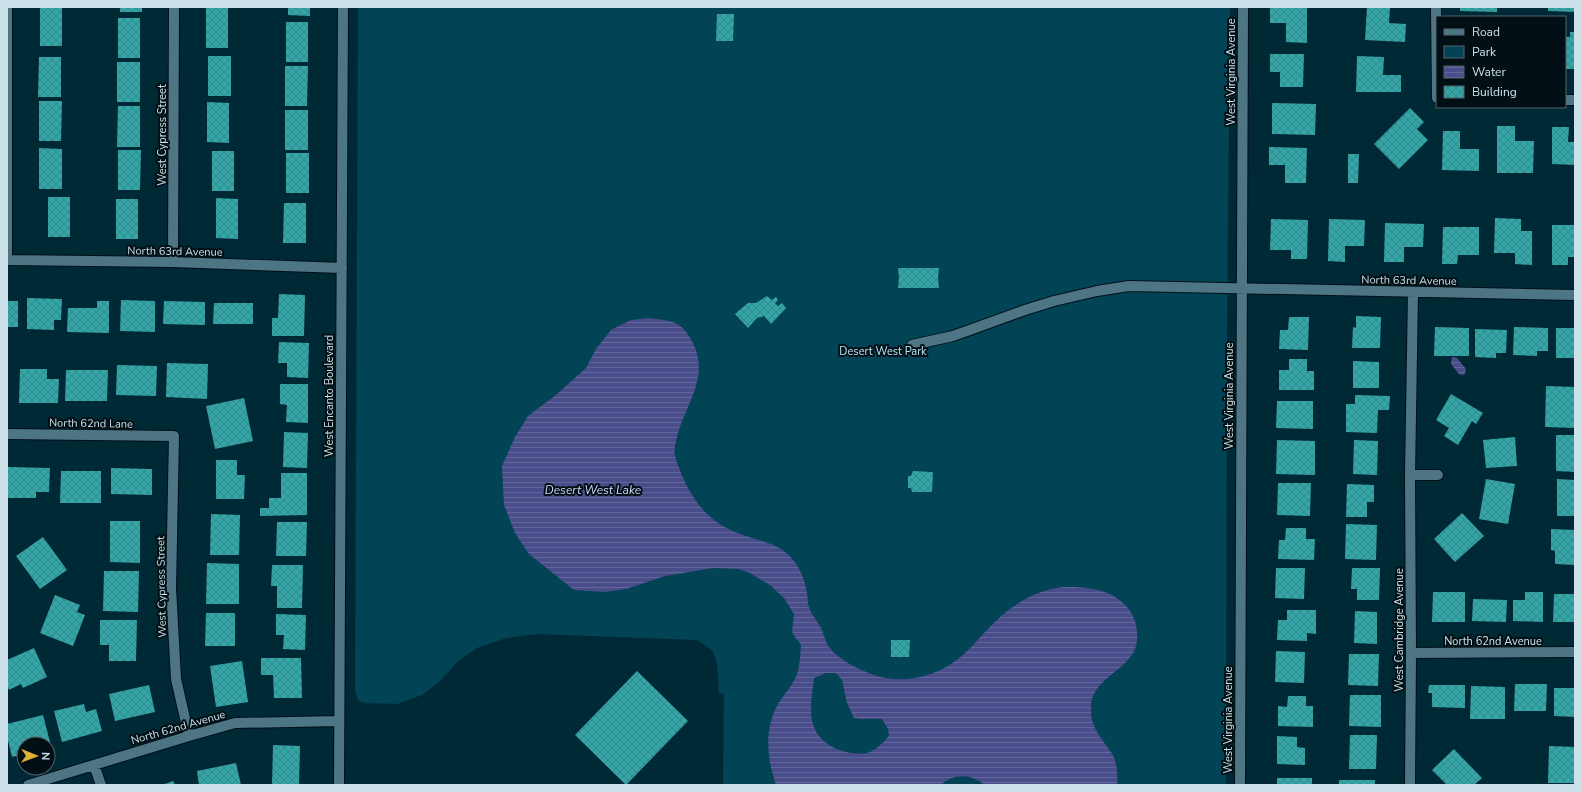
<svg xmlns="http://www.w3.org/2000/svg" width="1582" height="792" font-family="'Nunito Sans',sans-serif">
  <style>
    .park { fill: #024356 }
    .water { fill: url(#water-rules); fill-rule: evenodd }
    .building { fill: url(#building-cross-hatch) }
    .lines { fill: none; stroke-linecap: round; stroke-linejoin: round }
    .minor-casing { stroke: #001017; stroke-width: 12 }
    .minor { stroke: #4e7584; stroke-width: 10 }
    .labels { text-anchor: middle; stroke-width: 4; stroke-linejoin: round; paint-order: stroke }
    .street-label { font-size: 11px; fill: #cce1e9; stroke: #021015 }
    .park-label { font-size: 11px; fill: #bae6f7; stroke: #021015 }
    .water-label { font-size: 12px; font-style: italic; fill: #d1d7fc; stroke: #021015 }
  </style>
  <defs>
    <pattern id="water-rules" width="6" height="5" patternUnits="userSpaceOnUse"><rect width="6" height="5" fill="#494e8b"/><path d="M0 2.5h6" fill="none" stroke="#62679b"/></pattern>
    <pattern id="building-cross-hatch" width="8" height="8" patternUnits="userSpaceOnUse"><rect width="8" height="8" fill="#33a5a7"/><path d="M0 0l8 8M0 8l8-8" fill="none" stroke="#36888a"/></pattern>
  </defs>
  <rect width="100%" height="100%" fill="#002936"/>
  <path class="park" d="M358 7H1230L1227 326 1226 785H723L724 694 719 693 717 664 713 651 697 640 537 634 506 638 477 648 459 660 440 681 422 695 397 704 364 703 358 700 355 691Z"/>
  <path class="water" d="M649 318C672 321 681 320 693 343 710 377 685 405 677 437 676 443 673 450 675 456 687 494 704 522 743 535 762 542 781 543 794 561 801 570 805 581 807 593 808 597 807 603 809 607 811 615 818 621 821 628 824 634 825 641 829 647 839 660 858 669 874 675 902 685 935 677 958 659 969 651 977 640 986 631 1008 607 1038 586 1071 587 1084 587 1098 589 1110 594 1125 602 1136 614 1137 632 1141 671 1091 673 1091 708 1090 727 1101 737 1111 752 1117 761 1118 774 1117 785H985C971 774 954 773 941 785H776C768 761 764 735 775 710 780 699 789 690 795 679 800 669 800 657 801 646L800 643 794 636 792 631 794 614 784 598 770 585 750 573 739 569 713 568 665 576 626 589 604 592 574 590 529 554 515 533 504 505 502 466 515 437 528 416 556 395 586 368 596 349 611 330 631 320ZM826 673H836L842 680 847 703 854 718C864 720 872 718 882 719L888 729 889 736C884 742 875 751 867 753 850 756 826 748 817 733 807 717 812 696 814 678Z
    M1452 357 1457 358 1466 369 1465 374 1462 375 1459 374 1451 364Z"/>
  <path class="building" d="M40 7H62V46H40Z
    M120 7H142V12H120Z
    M288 7H310V16L288 15Z
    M1270 7H1307V43L1286 42V23H1270Z
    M1367 7H1390L1389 23 1406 24 1405 42 1365 40Z
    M1460 7H1497V12L1460 11Z
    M1548 7H1575V12L1548 11Z
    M206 8H228V48H206Z
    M717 14H734L733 41H716Z
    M118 18H140V58H118Z
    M286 22H308V62H286Z
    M1570 32H1575V69H1565V37H1570Z
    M1270 54H1304L1303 87H1280V72H1270Z
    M208 56H231V96H208Z
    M1357 56 1384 57 1383 75H1401V92H1356Z
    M39 57H61V97H38Z
    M117 62H140V102H117Z
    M285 66H308L307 106H285Z
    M39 101H62L61 141H39Z
    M207 102 229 103V143L207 142Z
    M1272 103 1316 104 1315 135 1272 134Z
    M118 106H140V147H117Z
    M1410 108 1424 122 1417 129 1428 140 1399 169 1374 144Z
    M285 110H308V150H285Z
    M1497 126H1515V141H1534L1533 173H1497Z
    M1552 127H1569L1568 142H1575V165L1552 164Z
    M1443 131H1460V149H1479V171L1442 170Z
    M1269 147 1307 148 1306 183H1285V165H1269Z
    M39 148 62 149V189H39Z
    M118 150H141L140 190H118Z
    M212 151H234V191H212Z
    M286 153H309V193H286Z
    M1348 154H1359L1358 183H1348Z
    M48 197H70V237H48Z
    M216 198 238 199V239L216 238Z
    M116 199H138V239H116Z
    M284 203H306V243H283Z
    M1495 218 1521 219V231H1532V265L1515 264V253H1494Z
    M1271 219 1308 220 1307 259H1291V250H1270Z
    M1329 219 1365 220 1364 246H1345V262L1328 261Z
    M1385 223 1424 224 1423 247H1404V262H1384Z
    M1552 225H1575V257H1568V265H1552Z
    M1443 227H1479V255H1458L1457 264H1442Z
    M898 268H939L938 278 939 288H898L899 278Z
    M279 294 305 295 304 336H272V318H278Z
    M767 296 772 300 776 297 778 300 775 303 778 306 782 303 786 308 771 324 764 316 757 318 748 328 735 314 748 303H756Z
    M27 298 62 299 61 320H54V330L27 329Z
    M121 300 155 301V332L120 331Z
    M7 301H18V327H7Z
    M97 301H109V333L67 332 68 308H97Z
    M164 301 205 302V325L163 324Z
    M214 303H253V324H213Z
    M1356 316 1381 317 1380 348H1352L1353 327 1356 328Z
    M1289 317H1309L1308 350 1279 349 1280 330H1288Z
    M1435 327 1469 328V356H1434Z
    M1514 327 1548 328V351H1537V356L1513 355Z
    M1556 328H1575V358H1556Z
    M1475 329 1507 330 1506 353H1496V358L1475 357Z
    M279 342 309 343 308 378 287 377V363H278Z
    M1289 359H1307V371H1314V390H1279V370H1289Z
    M1353 361 1379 362V388H1353Z
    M167 363 208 364 207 399 166 397Z
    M117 365 157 366 156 396 116 395Z
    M20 369H47V379H59L58 403H19Z
    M66 370H108L107 401H65Z
    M280 384H308V423L286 422 287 405 280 404Z
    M1546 386 1575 387V428L1545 427Z
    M1451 394 1483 413 1476 424 1472 421 1458 445 1444 436 1449 428 1436 420Z
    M1355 395 1390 396 1389 410H1378L1377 433 1346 432V404H1355Z
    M244 398 253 441 215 449 206 406Z
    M1277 401H1313V429L1276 428Z
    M284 432 308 433 307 468 283 467Z
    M1556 435H1575V472L1556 471Z
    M1515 437 1517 466 1486 468 1483 440Z
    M1277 440 1315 441V475L1276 474Z
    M1354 440 1378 441 1377 475 1353 474Z
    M216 460H237V475H245L244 499H216Z
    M8 467 50 468 49 492H36V498H8Z
    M111 468 152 469V495L111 494Z
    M61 471H101V503H60Z
    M913 471 932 472 933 473 932 492H912L911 488H908V476H911Z
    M281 473H307V515L260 516V508H269V498H281Z
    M1486 479 1515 484 1508 524 1479 519Z
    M1557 479 1575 480V516H1557Z
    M1278 483H1311L1310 516 1277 515Z
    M1347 484 1374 485V502H1367V517H1346Z
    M1462 513 1484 536 1455 562 1434 539Z
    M211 514 240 515 239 555H210Z
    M110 521H140V563L110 562Z
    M277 522H307L306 556H276Z
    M1346 524 1377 525 1376 560 1345 559Z
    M1286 528H1306V539H1315L1314 560 1278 559 1279 540H1285Z
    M1551 529 1575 530V565L1555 564V551L1551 550Z
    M43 537 67 570 40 589 16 556Z
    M207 563 239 564V604H206Z
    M272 565H303L302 608H277V586H271Z
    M1276 568H1305L1304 599 1275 598Z
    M1352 568H1380L1379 600H1357V589H1351Z
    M104 571H139L138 612 103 611Z
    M1433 592H1465V622H1432Z
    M1525 592H1543V622L1513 621V600H1525Z
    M1554 594H1575V622H1553Z
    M55 595 80 605 77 612 85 615 73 646 40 633Z
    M1473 599 1507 600 1506 622 1472 621Z
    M1287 610H1316V634L1307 633V641L1277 640 1278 620H1287Z
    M1355 611 1377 612V644L1354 643Z
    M206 613H235V646H205Z
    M276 614 306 615 305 650 283 649 284 635H276Z
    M100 620H137L136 661H109V645H100Z
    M891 640H910L909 657H891Z
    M34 648 47 677 23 688 21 684 9 690 7 686V660Z
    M1276 651 1305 652 1304 683 1275 682Z
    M1349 654H1379L1378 686 1348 685Z
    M261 658H301L302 698H274L273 675H261Z
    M242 661 248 702 216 707 210 666Z
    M637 671 688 721 626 785 575 735Z
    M1515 684H1547L1546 711H1514Z
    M149 685 155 712 115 721 109 694Z
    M1429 685H1465V708L1432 707V693H1428Z
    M1471 686 1505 687V719H1470Z
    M1554 688H1574L1575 717 1554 716Z
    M1350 695H1381V727L1349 726Z
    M1288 696H1306V706H1313V727L1278 726V706L1287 707Z
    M84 704 86 712 96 709 102 731 62 742 54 711Z
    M43 715 50 742 44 744H24V749H22L24 754 12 757 7 736V724Z
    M1350 735H1377L1376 769H1349Z
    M1277 736 1297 737V747L1305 748V765L1277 764Z
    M273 745 300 746 299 785H272Z
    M1549 746 1575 747V783H1548Z
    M1454 749 1482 778 1474 785H1447L1432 770Z
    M236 763 241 785H199L197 771Z
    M1277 778H1312V785H1277Z
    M1339 780H1375V785H1339Z
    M173 781 175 785H162Z"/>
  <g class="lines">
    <g class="minor-casing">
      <path id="minor" d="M7 7V260
        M1436 7 1437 98
        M1565 100H1575
        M7 260 173 262 342 268
        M173 262 174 7
        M912 345 953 336 1025 310 1054 301 1097 291 1129 286 1575 295
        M7 434 174 436 171 588 176 679 189 736
        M1410 475H1438
        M1411 653 1575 652
        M94 765 101 785
        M28 785 189 736 235 723 339 721
        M339 785 343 7
        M1240 785 1243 7
        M1410 785 1411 653 1410 475 1413 292"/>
    </g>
    <use href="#minor" class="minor"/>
  </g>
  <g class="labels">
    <g class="street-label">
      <text transform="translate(1231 72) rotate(-90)" y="4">West Virginia Avenue</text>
      <text transform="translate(162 135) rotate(-90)" y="4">West Cypress Street</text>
      <text transform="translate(175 251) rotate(1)" y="4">North 63rd Avenue</text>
      <text transform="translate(1409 280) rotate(1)" y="4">North 63rd Avenue</text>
      <text transform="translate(329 396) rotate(-90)" y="4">West Encanto Boulevard</text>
      <text transform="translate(1229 396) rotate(-90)" y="4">West Virginia Avenue</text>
      <text transform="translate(91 423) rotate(1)" y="4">North 62nd Lane</text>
      <text transform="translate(161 587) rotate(-91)" y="4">West Cypress Street</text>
      <text transform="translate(1399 630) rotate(-90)" y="4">West Cambridge Avenue</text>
      <text x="1493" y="645">North 62nd Avenue</text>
      <text transform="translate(1228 720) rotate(-90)" y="4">West Virginia Avenue</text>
      <text transform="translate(178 727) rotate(-16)" y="4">North 62nd Avenue</text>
    </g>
    <g class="park-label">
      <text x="883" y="355">Desert West Park</text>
    </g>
    <g class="water-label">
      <text x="593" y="494">Desert West Lake</text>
    </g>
  </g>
  <rect width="1582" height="792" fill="none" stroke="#cce1e9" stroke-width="16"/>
  <rect x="1436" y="16" width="130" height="92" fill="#021015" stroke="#53646a"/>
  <rect x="1444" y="29" width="20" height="6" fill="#4e7584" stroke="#53646a"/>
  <text x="1472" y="36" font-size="12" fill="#cce1e9">Road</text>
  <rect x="1444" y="46" width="20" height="12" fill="#024356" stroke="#53646a"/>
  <text x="1472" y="56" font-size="12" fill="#cce1e9">Park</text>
  <rect x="1444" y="66" width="20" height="12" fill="url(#water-rules)" stroke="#53646a"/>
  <text x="1472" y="76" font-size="12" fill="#cce1e9">Water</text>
  <rect x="1444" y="86" width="20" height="12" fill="url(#building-cross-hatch)" stroke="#53646a"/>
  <text x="1472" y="96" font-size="12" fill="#cce1e9">Building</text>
  <g transform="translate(36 756) rotate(91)"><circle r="19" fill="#021015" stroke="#53646a"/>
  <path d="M0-3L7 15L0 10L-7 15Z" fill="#dfb034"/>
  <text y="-6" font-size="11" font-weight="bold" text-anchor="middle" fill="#cce1e9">N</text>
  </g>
</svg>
